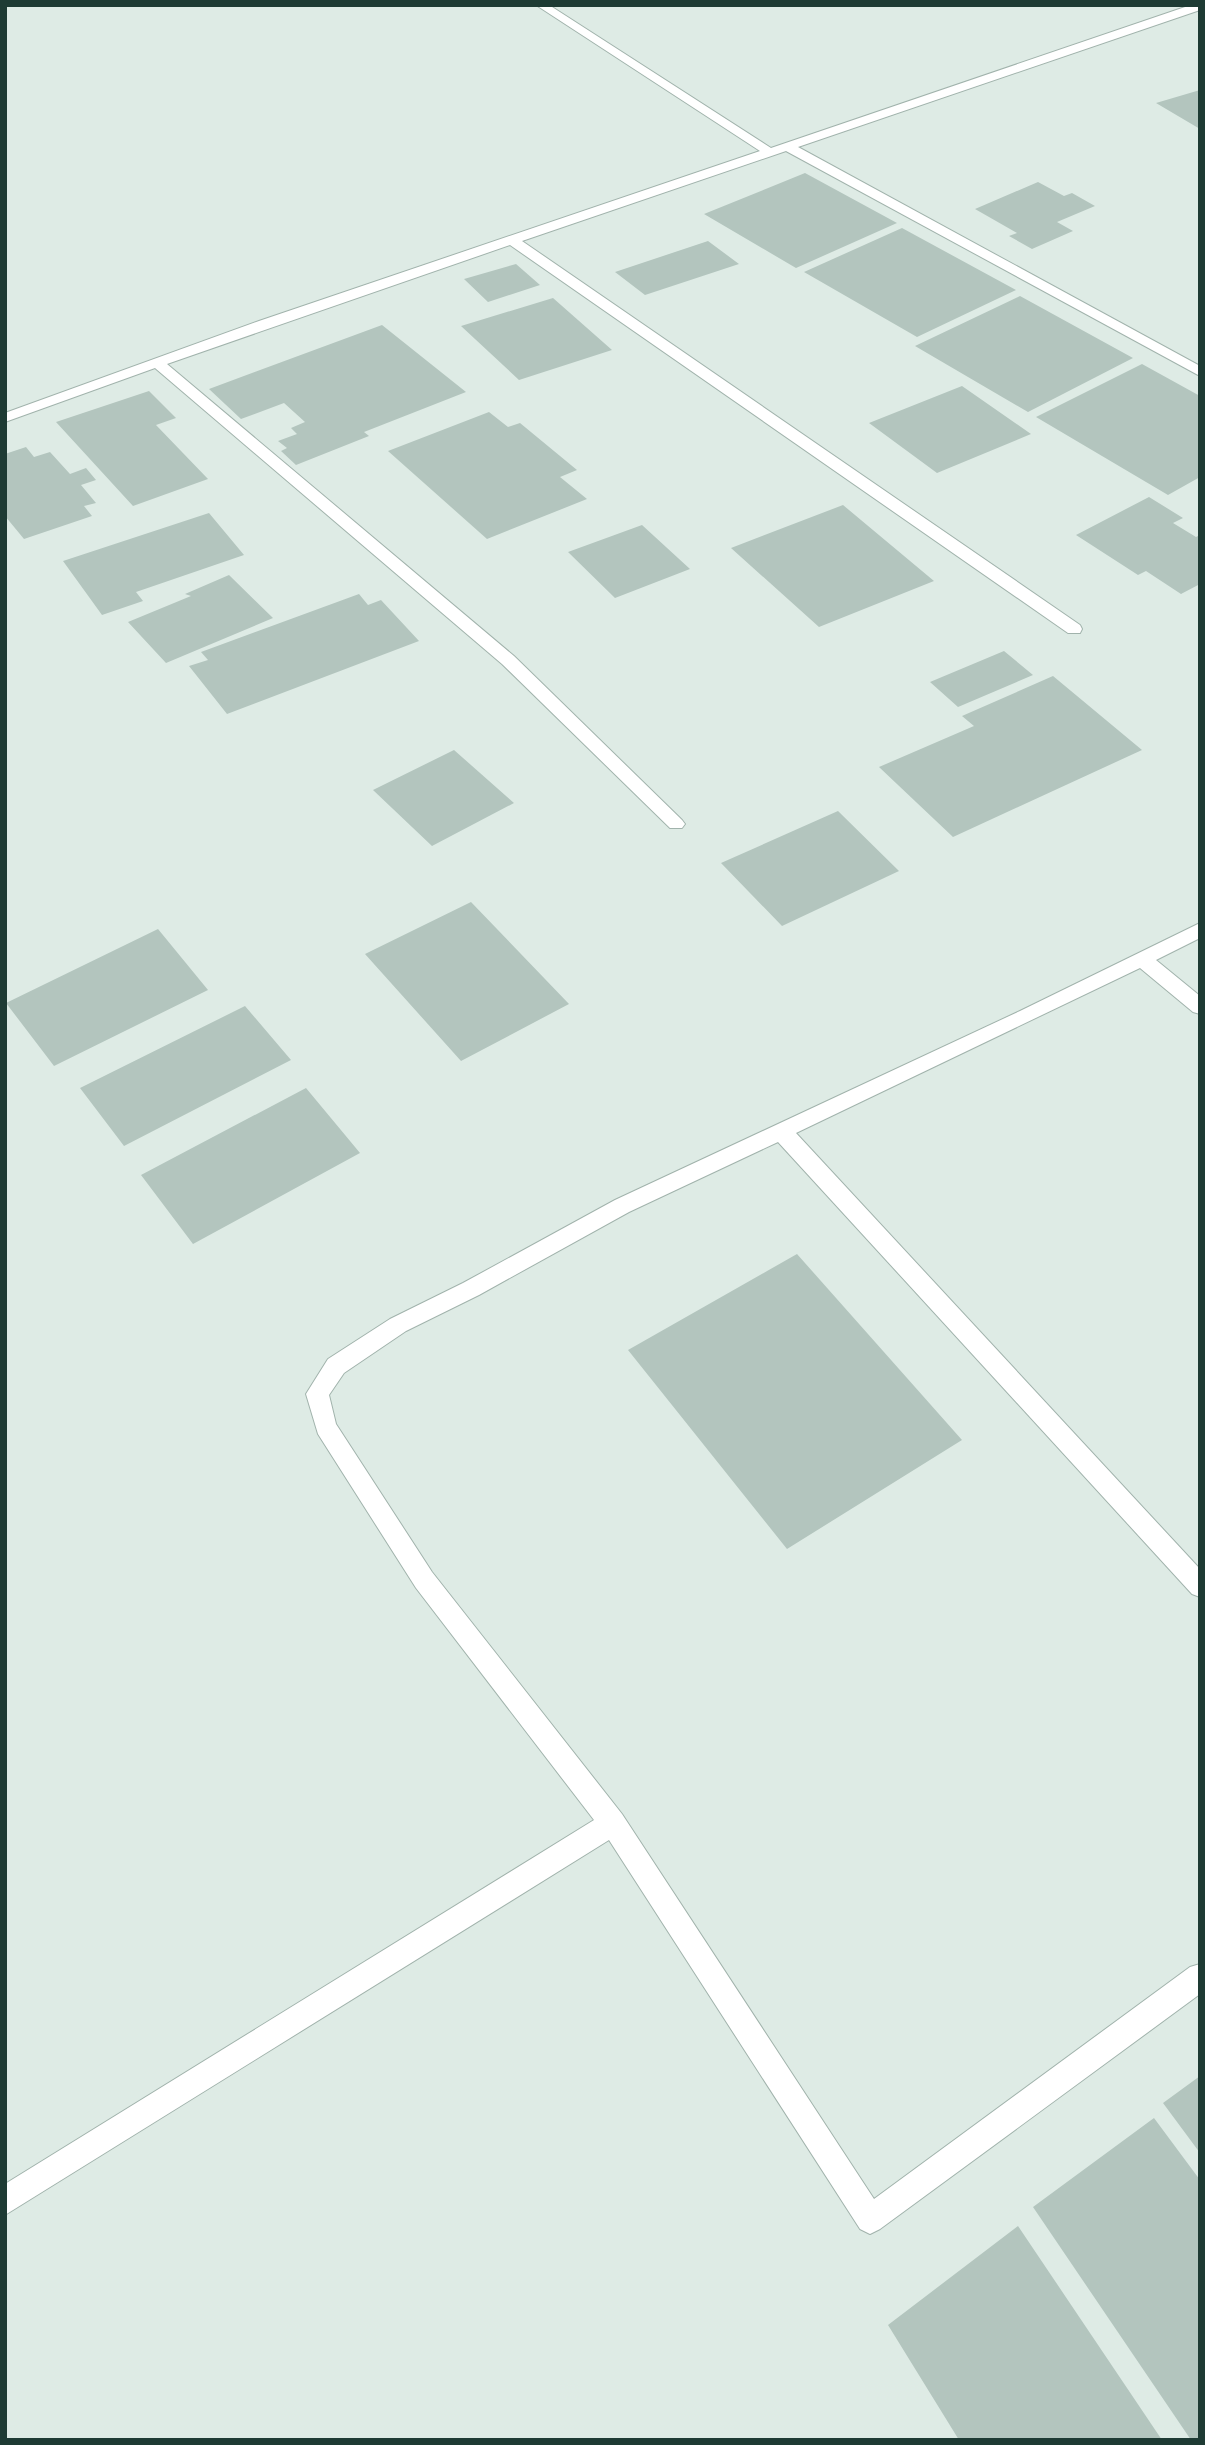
<svg xmlns="http://www.w3.org/2000/svg" width="1205" height="2445" font-family="Lato,sans-serif">
  <style>
    .building { fill: #b3c5be }
    .lines { fill: none; stroke-linecap: round; stroke-linejoin: round }
    .street-casing { stroke: #a1b3ac; stroke-width: 2 }
    .street { fill: #fff; fill-rule: evenodd }
  </style>
  <rect width="100%" height="100%" fill="#deebe5"/>
  <path class="building" d="M1200 90V129L1156 103Z
    M805 173 897 223 796 268 704 214Z
    M1038 182 1064 196 1072 193 1095 206 1057 222 1073 231 1032 249 1009 236 1017 233 975 209Z
    M902 228 1016 290 917 337 804 272Z
    M708 241 739 264 645 295 615 272Z
    M516 264 540 285 488 302 464 279Z
    M1020 296 1133 358 1028 412 915 346Z
    M553 298 612 350 519 380 461 326Z
    M382 325 466 392 364 432 369 436 296 465 281 451 287 448 278 441 297 434 291 428 305 422 284 403 241 419 209 389Z
    M1142 364 1200 396V477L1168 495 1036 417Z
    M962 386 1031 434 937 473 869 423Z
    M149 391 176 418 156 425 208 479 133 506 56 422Z
    M489 412 508 427 520 423 577 470 560 477 587 499 487 539 388 451Z
    M26 447 34 457 50 452 70 474 86 468 96 480 81 485 96 503 84 506 92 516 24 539 5 516V454Z
    M1149 497 1183 518 1173 523 1196 537 1200 535V584L1181 594 1146 571 1138 575 1076 535Z
    M843 505 934 581 819 627 731 548Z
    M209 513 244 555 136 592 143 601 102 615 63 561Z
    M642 525 690 569 615 598 568 552Z
    M229 575 273 618 166 663 128 622 191 596 185 594Z
    M359 594 368 605 381 600 419 641 227 714 189 666 208 660 201 652Z
    M1004 651 1033 675 958 707 930 682Z
    M1053 676 1142 750 953 837 879 767 974 726 962 716Z
    M454 750 514 803 432 846 373 790Z
    M838 811 899 871 782 926 721 863Z
    M471 902 569 1004 461 1061 365 954Z
    M158 929 208 990 54 1066 6 1003Z
    M245 1006 291 1060 124 1146 80 1088Z
    M306 1088 360 1153 193 1244 141 1175Z
    M797 1254 962 1440 787 1549 628 1350Z
    M1200 2076V2153L1163 2103Z
    M1154 2118 1200 2180V2440H1191L1033 2207Z
    M1018 2226 1162 2440H959L888 2325Z"/>
  <g class="lines">
    <g class="street-casing">
      <path id="street" d="M536 5H549L771 148 1191 5H1200V10L798 147 1200 366V376L786 151 522 241 1080 625 1082 629 1080 633H1068L510 245 167 364 514 656 682 820 685 824 682 828H670L502 664 155 368 5 422V413L259 321 760 151Z
        M1200 923V938L1156 960 1200 996V1014L1193 1012 1140 968 796 1133 1200 1569V1597L1192 1594 778 1142 629 1212 479 1295 406 1331 344 1373 329 1395 336 1424 432 1572 622 1814 874 2199 1190 1967 1200 1964V1994L880 2229 870 2234 860 2229 609 1840 5 2215V2184L594 1820 416 1588 318 1434 306 1394 328 1359 390 1319 463 1283 615 1200 1020 1011Z"/>
    </g>
    <use href="#street" class="street"/>
  </g>
  <rect width="1205" height="2445" fill="none" stroke="#1e3b34" stroke-width="14"/>
</svg>
